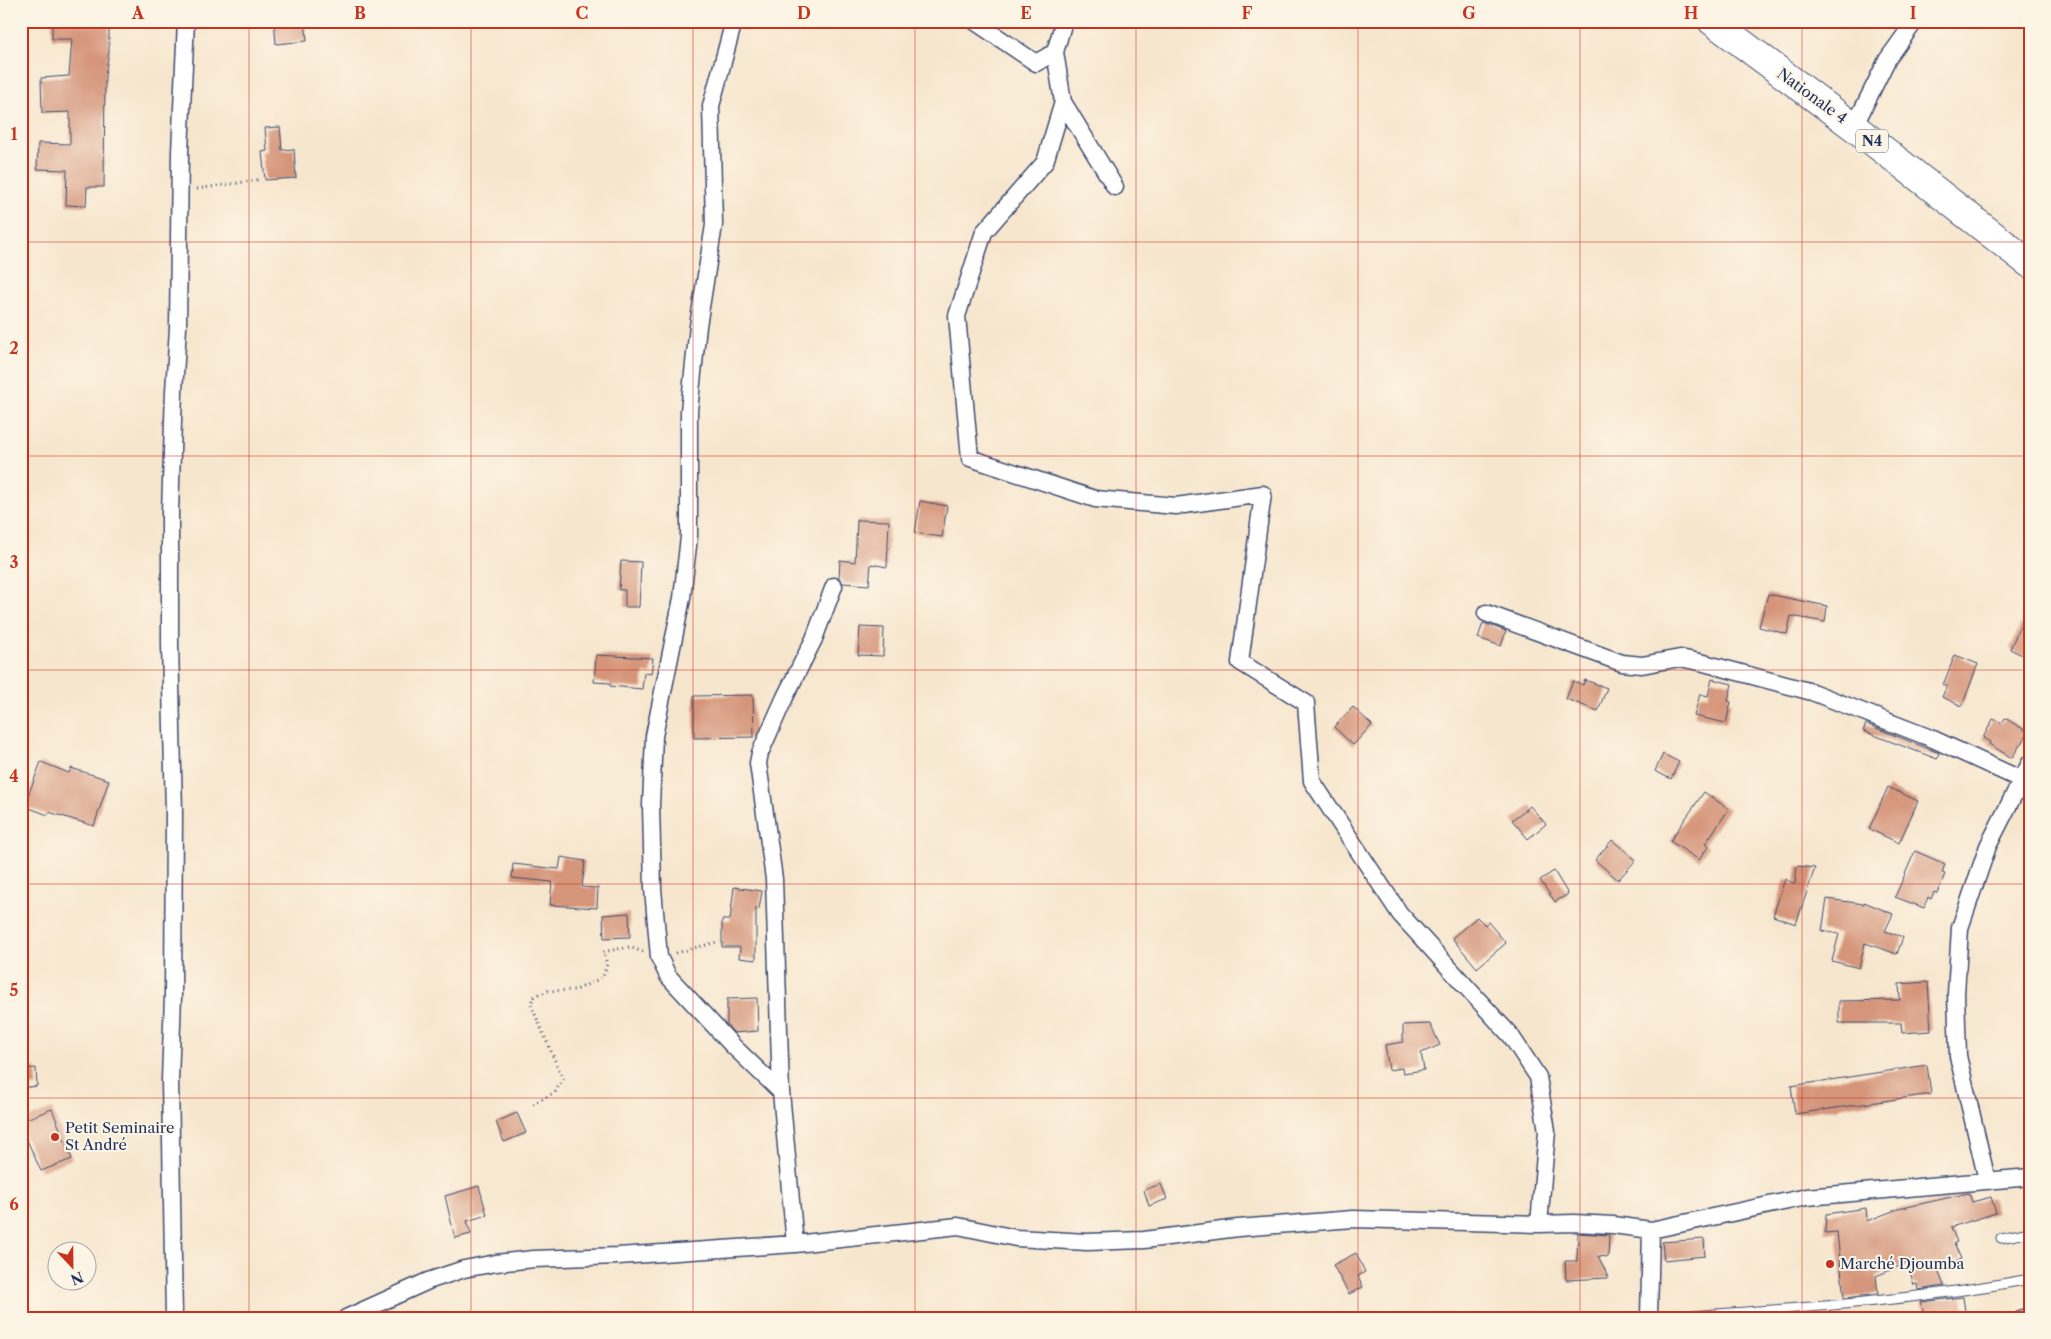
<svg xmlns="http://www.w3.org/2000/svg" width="2051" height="1339" font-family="'Libre Caslon Text',serif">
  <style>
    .building { fill: #d5957a }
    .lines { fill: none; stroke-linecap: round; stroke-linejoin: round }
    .lane-casing { stroke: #3c4a6f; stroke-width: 11 }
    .street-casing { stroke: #3c4a6f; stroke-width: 19 }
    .highway-casing { stroke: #3c4a6f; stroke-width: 30 }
    .path { stroke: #3c4a6f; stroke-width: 3; stroke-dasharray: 1 4; stroke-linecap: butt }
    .lane { stroke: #fff; stroke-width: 9 }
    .street { stroke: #fff; stroke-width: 16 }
    .highway { stroke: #fff; stroke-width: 28 }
    .grid { fill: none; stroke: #c8321e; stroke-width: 1; stroke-opacity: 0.55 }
    .poi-dot { fill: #c8321e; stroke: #fcf5e5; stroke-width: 2 }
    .labels { text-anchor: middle; stroke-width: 4; stroke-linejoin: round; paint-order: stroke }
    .shield { fill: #fcf5e5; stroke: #5e6a86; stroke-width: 1 }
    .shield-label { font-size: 14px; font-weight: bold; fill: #1b2f5e }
    .street-label { font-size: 15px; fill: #1b2f5e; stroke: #fcf5e5 }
    .poi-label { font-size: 15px; fill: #1b2f5e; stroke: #fcf5e5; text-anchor: start }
    .neatline { fill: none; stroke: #c8321e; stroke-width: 2 }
    .grid-label { font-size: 16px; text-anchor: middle; font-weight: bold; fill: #c8321e }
  </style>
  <rect width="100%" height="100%" fill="#fcf5e5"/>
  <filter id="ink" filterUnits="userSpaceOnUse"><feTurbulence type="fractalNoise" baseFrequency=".02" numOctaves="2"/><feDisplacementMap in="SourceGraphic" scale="10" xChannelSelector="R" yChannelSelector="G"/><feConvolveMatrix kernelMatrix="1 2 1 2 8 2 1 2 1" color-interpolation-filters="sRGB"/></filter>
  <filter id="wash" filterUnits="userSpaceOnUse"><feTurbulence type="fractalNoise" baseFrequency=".0096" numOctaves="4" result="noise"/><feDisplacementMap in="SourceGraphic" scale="20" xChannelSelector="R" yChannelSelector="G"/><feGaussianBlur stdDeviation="1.12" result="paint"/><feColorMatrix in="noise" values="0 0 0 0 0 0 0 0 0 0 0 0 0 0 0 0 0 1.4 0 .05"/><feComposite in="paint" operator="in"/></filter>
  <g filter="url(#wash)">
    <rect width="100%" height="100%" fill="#f7e6ce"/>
    <g id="blocks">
      <path class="building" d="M52 21H109V51L105 76 104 187H87L86 206 66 205 67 170 37 169 38 143 70 144V112L42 113 41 78 69 76 72 39H52Z
        M274 21H305L307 41 276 44Z
        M280 127 282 150 294 149 296 178 265 180 262 152 267 151 265 128Z
        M920 501 947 506 942 537 915 533Z
        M857 520 889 521 887 567 871 564 869 585 843 583 839 578 840 560 855 562Z
        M621 561 641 562 639 607H625V590H619Z
        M1768 594 1827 606 1825 622 1791 616 1787 634 1759 627Z
        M2030 603V659L2010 649Z
        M1483 623 1506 631 1501 646 1478 638Z
        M860 627 884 628 883 656 858 655Z
        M596 655 653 658 651 674 644 673 642 689 610 686V683L594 682Z
        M1955 655 1978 664 1962 706 1942 697 1947 686 1943 685Z
        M1712 679 1732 684 1728 701 1731 702 1726 723 1694 716 1700 694 1708 696Z
        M1585 680 1607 688 1598 711 1566 699 1573 681 1583 685Z
        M753 695 754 737 694 738V696Z
        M1353 707 1372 725 1353 745 1334 727Z
        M2005 718 2028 732 2012 758 1989 744 1990 742 1983 738 1993 719 2002 723Z
        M1866 724 1939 753 1937 759 1863 731Z
        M1663 754 1679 762 1671 779 1655 771Z
        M41 762 69 773 71 768 109 780 94 826 49 812 48 815 24 806Z
        M1888 787 1918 801 1899 843 1869 829Z
        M1704 792 1729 809 1705 844 1708 847 1699 860 1670 841Z
        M1530 806 1546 824 1528 839 1512 820Z
        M1612 840 1636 860 1618 880 1595 860Z
        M1915 851 1945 864 1942 873 1945 874 1937 893 1934 892 1931 899 1928 897 1924 908 1895 897Z
        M561 857 585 861 582 887 598 888 597 908 550 905 552 882 512 878 513 864 559 869Z
        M1797 866 1815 868 1796 924 1773 916 1785 879 1795 884Z
        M1554 871 1568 894 1555 902 1540 880Z
        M734 887 762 891 759 909 756 908V960L739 958 740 947H722V920H730Z
        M1827 899 1864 904V902L1893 914 1885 931 1903 937 1897 954 1865 943 1859 968 1832 961 1839 934 1822 931Z
        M629 913 630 937 604 938 603 915Z
        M1477 917 1485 925 1488 922 1506 943 1477 968 1452 938Z
        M1928 982 1931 1031 1902 1033 1901 1023H1839V1001L1900 1000 1899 984Z
        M757 998 758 1031 734 1033 727 1025V999Z
        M1430 1024 1440 1045 1421 1053 1424 1070 1403 1073 1402 1068 1389 1070 1385 1045 1403 1042V1025Z
        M1927 1065 1931 1094 1795 1114 1791 1086Z
        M36 1068 37 1086 21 1088V1069Z
        M52 1109 72 1159 41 1171 21 1127V1121Z
        M517 1113 526 1133 504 1142 496 1122Z
        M1161 1184 1167 1199 1149 1206 1144 1190Z
        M479 1186 487 1215 467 1221 471 1234 455 1238 445 1196Z
        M1969 1193 1972 1202 1991 1197 1996 1213 1951 1227 1957 1242 1954 1243 1961 1259 1937 1267 1944 1286 1918 1290 1917 1284 1914 1285 1907 1263 1876 1276 1878 1294 1844 1298 1837 1232 1825 1233 1826 1214 1866 1208 1867 1221 1898 1209Z
        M1578 1233 1609 1235 1608 1257 1598 1256 1609 1278 1566 1280 1565 1261H1577Z
        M1704 1239 1705 1256 1664 1260 1662 1242Z
        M1356 1253 1365 1272 1358 1276 1363 1287 1349 1294 1333 1265Z
        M1963 1297 1966 1318H1925L1921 1302Z"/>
    </g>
  </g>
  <g filter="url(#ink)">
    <use href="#blocks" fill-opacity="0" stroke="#3c4a6f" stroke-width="1"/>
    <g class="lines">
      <g class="lane-casing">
        <path id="lane" d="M2001 1238 2030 1232
          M1655 1318C1781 1310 1906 1302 2030 1279"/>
      </g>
      <g class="street-casing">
        <path id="street" d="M734 21 711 106 714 225 698 326 689 411V537L682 598 654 736 651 805 653 889 659 957 668 976 733 1046 781 1092
          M974 21 1036 63 1055 52
          M1064 21 1055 52 1063 102 1115 187
          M1063 102 1045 162 984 232 957 316 970 458 1095 499 1176 506 1263 494 1240 662 1306 703 1312 781 1400 914 1511 1036 1538 1077 1547 1131 1539 1224
          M1854 127 1887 60 1915 21
          M1486 613 1622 663 1642 665 1680 658 1704 663 1812 692 1933 739 2022 780
          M1987 1180 1958 1056 1956 994 1960 928 1988 846 2030 763
          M795 1244 781 1092 774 879 758 763 760 753 785 697 814 639 834 586
          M174 1318 170 1080 173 996 174 813 170 643V513L174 391 178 328 180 152 186 21
          M346 1318 428 1281 464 1269 496 1263 534 1259 618 1256 795 1244 958 1226 1016 1238 1087 1242 1144 1240 1238 1228 1353 1219 1539 1224 1574 1223 1613 1225 1651 1230 1807 1197 2030 1177
          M1649 1318 1651 1230
          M2023 1318 2030 1317"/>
      </g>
      <g class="highway-casing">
        <path id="highway" d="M1712 21 1854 127 2030 264"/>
      </g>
      <path class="path" d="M197 189 258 180
        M676 953 717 942
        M533 1104 555 1092 563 1079 531 1005 533 997 548 991 576 990 603 977 607 964 603 952 629 947 643 952"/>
      <use href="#lane" class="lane"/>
      <use href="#street" class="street"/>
      <use href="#highway" class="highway"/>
    </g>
  </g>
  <path class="grid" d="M249 21V1318M471 21V1318M693 21V1318M915 21V1318M1136 21V1318M1358 21V1318M1580 21V1318M1802 21V1318M21 242H2030M21 456H2030M21 670H2030M21 884H2030M21 1098H2030"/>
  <g class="poi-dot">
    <circle cx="55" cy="1137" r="5"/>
    <circle cx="1830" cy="1264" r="5"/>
  </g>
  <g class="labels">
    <rect class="shield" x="1856" y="129.5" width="32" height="23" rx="4"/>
    <g class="shield-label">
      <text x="1872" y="146">N4</text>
    </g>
    <g class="street-label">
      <text transform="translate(1812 96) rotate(36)" y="5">Nationale 4</text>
    </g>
    <g class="poi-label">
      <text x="65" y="1133">Petit Seminaire<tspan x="65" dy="17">St André</tspan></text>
      <text x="1840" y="1269">Marché Djoumba</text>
    </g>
  </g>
  <rect width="2051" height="1339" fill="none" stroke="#fcf5e5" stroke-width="55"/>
  <g transform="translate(72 1266) rotate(158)"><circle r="24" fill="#fcf5e5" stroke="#a2a6af"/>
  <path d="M0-4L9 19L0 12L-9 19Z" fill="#c8321e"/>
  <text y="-8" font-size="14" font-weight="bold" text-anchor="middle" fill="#1b2f5e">N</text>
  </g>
  <rect x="28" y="28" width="1996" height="1284" class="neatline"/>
  <g class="grid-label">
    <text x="138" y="19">A</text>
    <text x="360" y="19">B</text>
    <text x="582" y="19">C</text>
    <text x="804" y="19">D</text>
    <text x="1026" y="19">E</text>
    <text x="1247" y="19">F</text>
    <text x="1469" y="19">G</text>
    <text x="1691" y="19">H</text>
    <text x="1913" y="19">I</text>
    <text x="14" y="140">1</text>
    <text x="14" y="354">2</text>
    <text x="14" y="568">3</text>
    <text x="14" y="782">4</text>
    <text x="14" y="996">5</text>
    <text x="14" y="1210">6</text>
  </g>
</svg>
